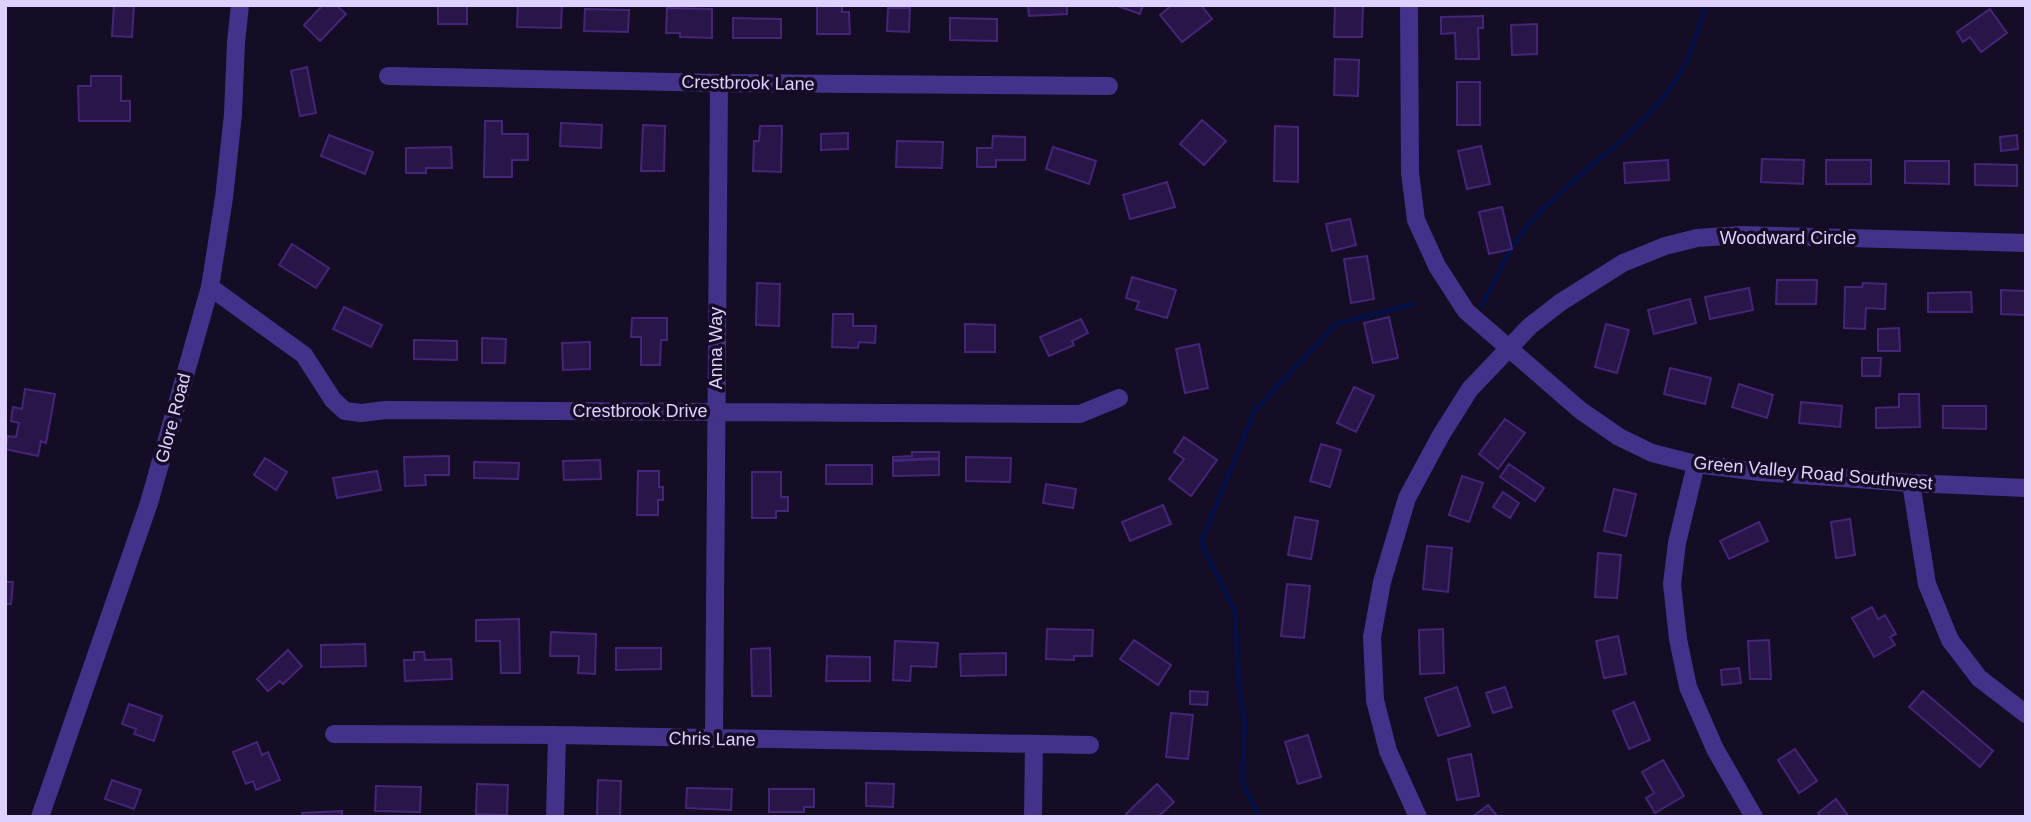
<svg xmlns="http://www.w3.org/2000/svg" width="2031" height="822" font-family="Arial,sans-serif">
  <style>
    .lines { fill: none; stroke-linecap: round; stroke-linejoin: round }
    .stream { stroke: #041147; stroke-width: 4.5 }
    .building { fill: #291649; stroke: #442678; stroke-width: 2 }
    .minor { stroke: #44328a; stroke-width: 18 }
    .labels { text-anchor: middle; stroke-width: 7; stroke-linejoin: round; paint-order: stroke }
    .street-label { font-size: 18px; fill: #ded1ff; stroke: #150c26 }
  </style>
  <rect width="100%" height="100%" fill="#150c26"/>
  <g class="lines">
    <path class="stream" d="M1482 305C1498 276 1511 242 1534 218 1582 167 1651 128 1684 66 1694 47 1699 26 1706 5
      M1259 817 1242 781 1245 722 1239 689 1235 612 1201 542 1255 410 1336 324 1413 304"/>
  </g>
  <path class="building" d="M114 5H134L132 37 112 36Z
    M323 5H336L346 14 320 41 304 25Z
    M438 5H467V24H438Z
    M518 5H562L561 28 517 27Z
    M817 5H842V12H849L850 34H817Z
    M1028 5H1067V14L1029 16Z
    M1115 5H1143L1140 14Z
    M1172 5H1201L1212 19 1182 42 1160 15Z
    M1335 5H1363L1362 37H1334Z
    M667 8 712 9V38L680 37V33H666Z
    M888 8H910L909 32 887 31Z
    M585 9 629 10 628 32 584 31Z
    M1990 9 2007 33 1981 52 1970 37 1963 42 1957 32Z
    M1483 16V28H1478L1479 59H1456L1455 33 1441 34V17Z
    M733 18 781 19V38H733Z
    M950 18 997 19V41L950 40Z
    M1537 24V54L1512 55 1511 25Z
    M1335 59 1359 60 1358 96 1334 95Z
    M307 67 316 113 300 116 291 71Z
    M91 76H121V101H130V121H79L78 86H91Z
    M1457 82H1480V125H1457Z
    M1202 120 1226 141 1204 165 1180 144Z
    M485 121H502V134H528V160H512V177H484Z
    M561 123 602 125 601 148 560 146Z
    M643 125 665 126 664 171H641Z
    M760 126H782L781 172 753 171 754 141H759Z
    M1275 126 1298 127V182L1274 181Z
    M848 133V149L821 150V134Z
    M329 135 373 152 365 174 321 156Z
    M2017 135 2018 149 2001 151 2000 137Z
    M993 136 1025 137V160H996V167H977V148H992Z
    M897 141 943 142 942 168 896 167Z
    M1481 146 1490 184 1467 189 1458 151Z
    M451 147 452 168H426V173H406V148Z
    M1053 147 1096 161 1089 184 1046 169Z
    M1762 159 1804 160 1803 184 1761 182Z
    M1668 160 1669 180 1625 183 1624 163Z
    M1826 160H1871V184H1826Z
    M1905 161H1949V184L1905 183Z
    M1975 164 2017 165V186L1975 185Z
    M1167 182 1175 207 1130 219 1123 195Z
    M1502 207 1512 249 1489 254 1479 212Z
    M1350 219 1356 245 1332 251 1326 224Z
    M292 244 329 268 316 288 279 265Z
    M1367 256 1374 299 1351 303 1344 259Z
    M1132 277 1176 290 1167 318 1136 309 1139 302 1126 298Z
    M1777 280H1817L1816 304H1776Z
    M757 283 780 284 779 326 756 325Z
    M1863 283 1886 284 1885 309 1866 308 1865 329 1844 328 1845 287H1862Z
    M1749 288 1753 310 1710 319 1705 297Z
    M2001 290 2026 291V315L2001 314Z
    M1971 292 1972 312H1928V293Z
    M1690 299 1696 323 1654 334 1648 310Z
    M344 307 382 325 371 347 333 329Z
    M833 314H853V326H876L875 343 859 342 858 348 832 347Z
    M1389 317 1398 358 1373 363 1364 323Z
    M632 318H667V340H661L660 365H641V337H631Z
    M1081 319 1088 333 1072 341 1074 345 1049 356 1040 337Z
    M965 324 995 325V352H965Z
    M1606 324 1629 330 1617 373 1595 367Z
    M1899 328 1900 351H1878V329Z
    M482 338 506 339 505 363H482Z
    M414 340 457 341V360L414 359Z
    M590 342V369L563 370 562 343Z
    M1199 344 1208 388 1185 393 1176 349Z
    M1862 358H1881L1880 376H1862Z
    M1670 368 1711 378 1705 404 1664 394Z
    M1739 384 1773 395 1767 418 1732 407Z
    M1354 387 1374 396 1356 432 1337 423Z
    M25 389 55 394 46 443 41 441 38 456 5 449 8 436 16 437 19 423 11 421 13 407 22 409Z
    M1899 394H1919L1920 427 1876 428V408L1899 407Z
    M1801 402 1842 406 1840 427 1799 423Z
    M1943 406H1986V429L1943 428Z
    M1505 419 1525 433 1498 469 1479 454Z
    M1184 437 1217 460 1191 496 1169 479 1184 459 1174 452Z
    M1321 444 1341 450 1330 487 1310 481Z
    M912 452H939V458L893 460V457L912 456Z
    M449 456V475H425L426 485 405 486 404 457Z
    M966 457 1011 458 1010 482 966 481Z
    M265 458 287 472 276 490 254 475Z
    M939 459V475L893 476V461Z
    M600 460 601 479 564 480 563 461Z
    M474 462 519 463 518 479 474 478Z
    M1509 464 1544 488 1535 501 1500 477Z
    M826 465H872V484H826Z
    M377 471 381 490 337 498 333 478Z
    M638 471H659V487H663V500H658V515H637Z
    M752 472H781V497H788V511H776V518H752Z
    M1462 476 1483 483 1469 522 1449 515Z
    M1046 484 1076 489 1073 508 1043 503Z
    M1614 489 1636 494 1626 536 1604 531Z
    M1503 492 1519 503 1510 518 1493 507Z
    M1163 505 1171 524 1130 541 1122 522Z
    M1295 517 1318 521 1311 559 1288 555Z
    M1850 519 1855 555 1836 558 1831 522Z
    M1759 522 1768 541 1729 559 1720 541Z
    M1427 546 1452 548 1448 592 1423 589Z
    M1598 553 1621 555 1617 598 1595 597Z
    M5 582H13L11 604H5Z
    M1287 584 1310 586 1304 638 1281 636Z
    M1872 607 1878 619 1885 615 1896 634 1890 637 1895 645 1874 657 1852 618Z
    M519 619 520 673H501L500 641H476V620Z
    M1047 629 1093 630 1092 656H1074V660L1046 659Z
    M1443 629 1444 673 1420 674 1419 630Z
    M551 632 596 634 595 674 578 673 579 656H550Z
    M1618 636 1626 674 1604 678 1596 641Z
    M1134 640 1171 665 1158 685 1120 659Z
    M1769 640 1771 679H1750L1748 641Z
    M895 641 938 643 936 667 911 666 910 681 893 680Z
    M365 644 366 666 321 667V645Z
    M616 648H661V669L616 670Z
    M770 648 771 696H752L751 649Z
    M288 650 302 666 283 684 280 681 268 691 257 679Z
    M414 652H424L425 660 451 659 452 679 405 681 404 660H414Z
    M1006 653V675L961 676 960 654Z
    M827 656 870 657V681H826Z
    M1739 668 1741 683 1722 685 1721 670Z
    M1457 687 1470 726 1438 736 1425 698Z
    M1505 687 1512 707 1493 713 1486 693Z
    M1190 691 1208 692 1207 705 1190 704Z
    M1923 691 1993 751 1980 767 1909 707Z
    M1634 702 1650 740 1629 749 1613 711Z
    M129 704 162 716 154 741 134 734 136 729 122 724Z
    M1171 713 1193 715 1188 759 1166 757Z
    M1308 735 1321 777 1298 784 1285 742Z
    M257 742 262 755 268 752 280 780 256 790 253 781 246 784 233 752Z
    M1795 749 1817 781 1799 793 1778 760Z
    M1471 754 1479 796 1457 800 1448 759Z
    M1663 760 1684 796 1655 813 1646 798 1654 793 1642 772Z
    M112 780 141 790 134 809 105 799Z
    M598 780 621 781 620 817H597Z
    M866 783 894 784 893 807 866 806Z
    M477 784 508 785 507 815 476 814Z
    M1157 784 1174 802 1158 817H1128L1126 814Z
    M376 786 421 787 420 812 375 811Z
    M687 788 732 789 731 810 686 808Z
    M769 789H814V807H804V812H769Z
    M1836 799 1849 817H1821L1818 813Z
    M1488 805 1498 817H1472Z
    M342 811V817H303L302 813Z"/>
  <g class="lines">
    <path class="minor" d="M1409 5 1410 173 1416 220 1437 266 1466 311 1580 410 1619 437 1652 453 1696 464 1760 472 1911 483 2026 488
      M388 76 719 83 1109 86
      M210 287 304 355 333 400 345 411 361 413 386 410 1080 414 1119 398
      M1696 464 1677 543 1672 584 1678 639 1688 687 1715 749 1754 817
      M1911 483 1927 584 1950 640 1979 678 2026 714
      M334 734 557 735 1090 745
      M714 739 719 83
      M40 817 149 503 210 287 224 198 233 114 236 42 240 5
      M555 817 557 735
      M1033 817 1034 744
      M1418 817 1388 751 1375 700 1372 637 1382 582 1407 498 1441 435 1470 389 1530 326 1561 302 1623 263 1665 246 1697 238 1741 235 2026 243"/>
  </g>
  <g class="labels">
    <g class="street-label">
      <text transform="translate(748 83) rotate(1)" y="6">Crestbrook Lane</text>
      <text x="1788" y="244">Woodward Circle</text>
      <text transform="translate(716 348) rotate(-90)" y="6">Anna Way</text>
      <text x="640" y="417">Crestbrook Drive</text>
      <text transform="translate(173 418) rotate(-75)" y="6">Glore Road</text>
      <text transform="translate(1813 473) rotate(5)" y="6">Green Valley Road Southwest</text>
      <text transform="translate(712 739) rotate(1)" y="6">Chris Lane</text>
    </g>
  </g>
  <rect width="2031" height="822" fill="none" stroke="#ded1ff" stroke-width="14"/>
</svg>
